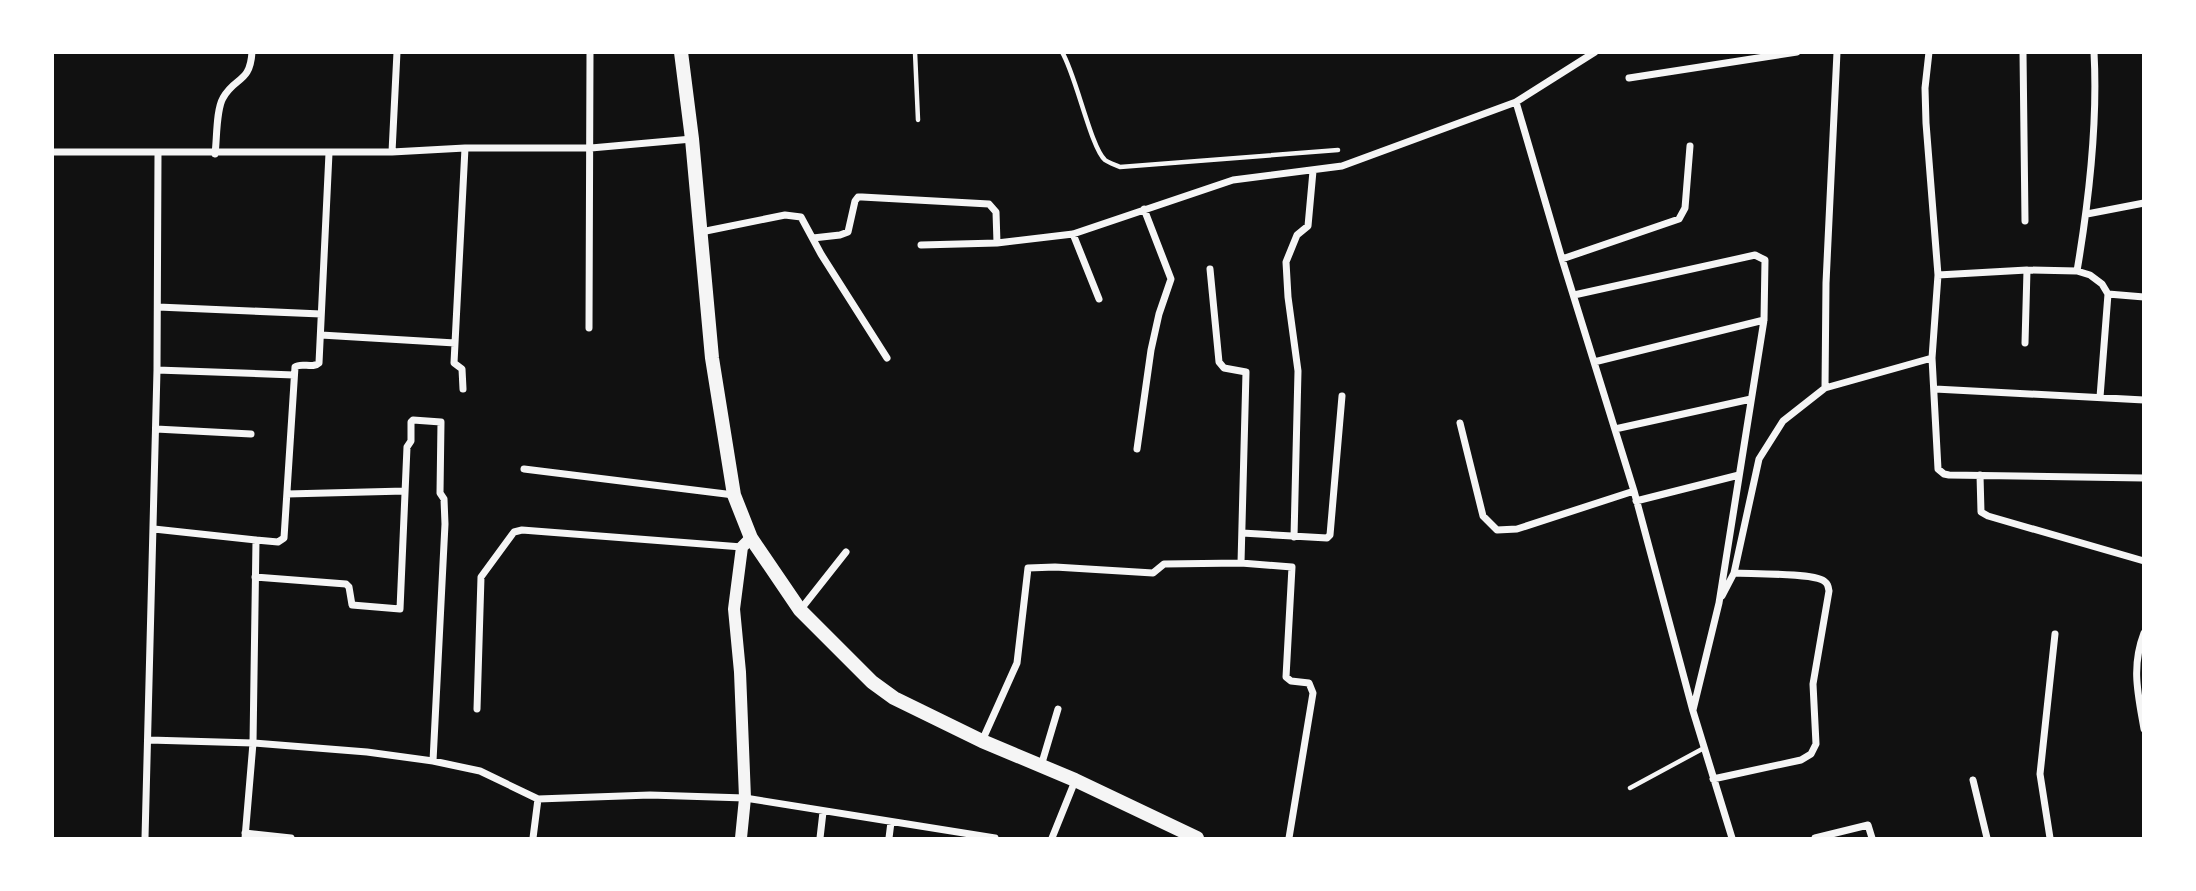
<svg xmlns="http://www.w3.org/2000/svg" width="2196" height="891" font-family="'DM Sans',sans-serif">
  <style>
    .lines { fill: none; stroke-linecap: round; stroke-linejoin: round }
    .service { stroke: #f5f5f5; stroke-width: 4.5 }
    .minor { stroke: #f5f5f5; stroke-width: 7 }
    .secondary { stroke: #f5f5f5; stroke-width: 12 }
    .trunk { stroke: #f5f5f5; stroke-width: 14 }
  </style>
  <rect width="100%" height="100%" fill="#111"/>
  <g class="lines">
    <path class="service" d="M915 52 918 120
      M1062 52C1076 75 1091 148 1105 160 1109 163 1116 165 1120 167L1338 150
      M1630 788 1704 748"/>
    <path class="minor" d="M1929 52 1925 88 1926 123 1938 275 1932 358 1938 469 1944 474 1949 475 2144 478
      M2023 52 2025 221
      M1629 78 1797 52
      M1516 102 1562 259 1634 491 1693 711 1732 838
      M52 152H392L465 148H591L692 139
      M392 152 397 52
      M215 154C217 139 216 110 223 98 235 76 250 84 252 52
      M2087 214 2144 203
      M701 232 785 215 801 217 821 254 887 358
      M1073 234 1099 299
      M813 238 840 235 848 232 855 201 858 197H862L989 204 996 212 997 243
      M921 245 997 243 1073 234 1233 180 1342 166 1516 102 1595 52
      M1562 259 1679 219 1685 208 1690 146
      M1210 269 1219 362 1224 368 1246 372 1241 563
      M2077 271C2089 200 2098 125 2094 52
      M1938 275 2027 270 2077 271 2090 275 2102 284 2108 294 2100 397
      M2108 294 2144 297
      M1574 295 1755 255 1765 260 1764 320 1719 603 1693 710
      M158 307 321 314
      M589 328 590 52
      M321 335 455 343
      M2025 343 2027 270
      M1594 362 1764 320
      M157 370 294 375
      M1825 388 1826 283 1837 52
      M463 389 462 369 454 363 465 148
      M1935 389 2144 400
      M1460 423 1483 516 1497 530 1517 529 1634 491
      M156 429 251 434
      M1615 429 1751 399
      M1137 449 1151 350 1159 314 1171 279 1144 209
      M524 469 734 495
      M1980 475 1981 512 1988 516 2144 561
      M287 494 405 491
      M1636 501 1739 475
      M154 529 256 540
      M1242 533 1327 538 1330 535 1342 396
      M1294 537 1298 371 1288 297 1286 262 1297 235 1308 226 1313 171
      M255 577 346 584 349 587 352 605 400 609 407 447 411 441V422L413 420 441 422 440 493 444 499 445 524 433 761
      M1722 596 1734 573 1759 459 1783 421 1825 388 1932 358
      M801 609 846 552
      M2144 633C2131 667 2138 694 2144 729
      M477 709 481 577 514 532 522 530 742 547
      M149 740 253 743 367 752 433 761 480 771 538 799 650 795 745 798 995 838
      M982 741 1017 663 1028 568 1055 567 1153 573 1164 564 1241 563 1292 567 1286 677 1291 681 1309 683 1313 693 1289 838
      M1041 766 1058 709
      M1713 779 1801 760 1811 754 1816 744 1813 684 1829 591C1828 586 1828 584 1824 581 1813 573 1751 574 1734 573
      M1973 780 1987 838
      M245 833 291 838
      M145 838 157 370 158 154
      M245 838 253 743 256 540 278 542 284 538 295 367C301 362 313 369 319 363L329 153
      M533 838 538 799
      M820 838 823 812
      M889 838 891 822
      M1052 838 1075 781
      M1815 838 1868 825 1872 838
      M2050 838 2040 774 2055 634"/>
    <path class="secondary" d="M741 838 745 798 740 672 734 609 742 547 751 538"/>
    <path class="trunk" d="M681 52 692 139 712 358 734 495 751 538 800 610 872 682 894 698 982 741 1075 780 1197 838"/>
  </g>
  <rect width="2196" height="891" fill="none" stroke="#ffffff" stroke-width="108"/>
</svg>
